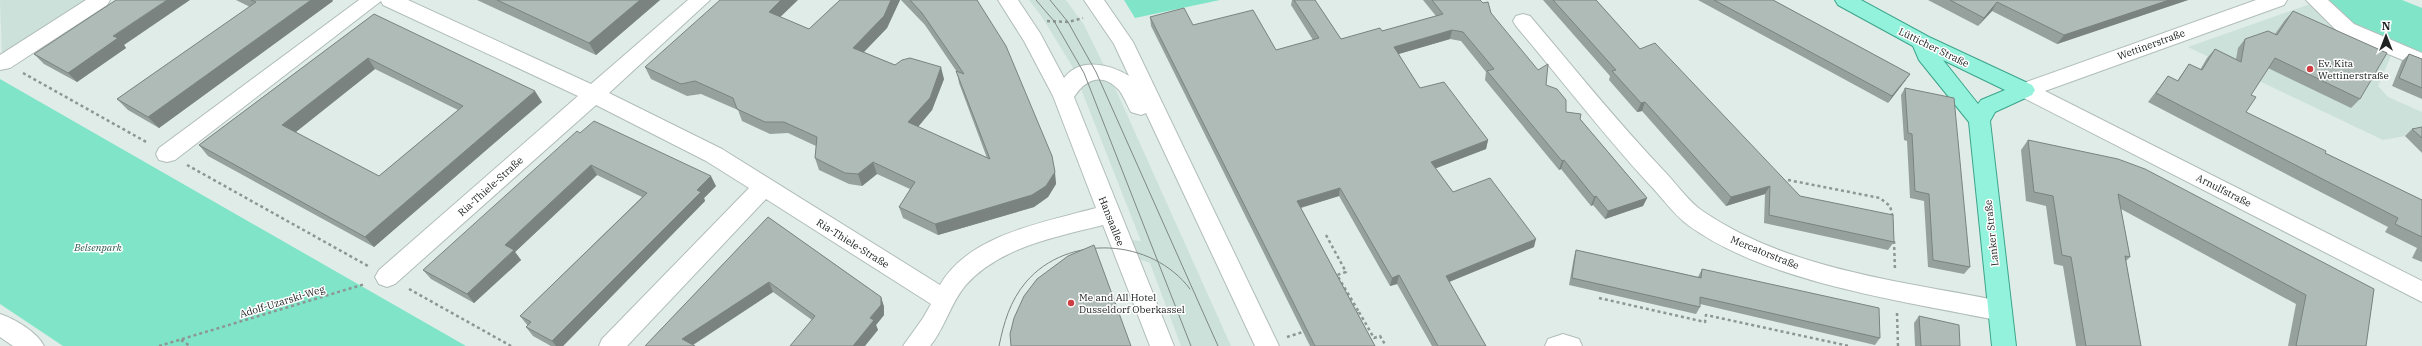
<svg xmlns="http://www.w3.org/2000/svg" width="2422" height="346" font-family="'IBM Plex Serif',serif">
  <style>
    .built { fill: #cce1da }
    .green { fill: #80e5c8 }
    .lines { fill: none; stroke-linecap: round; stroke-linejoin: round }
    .minor-casing { stroke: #b1bdb9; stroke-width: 2 }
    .major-casing { stroke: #3ca48b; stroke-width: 2 }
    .path { stroke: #8d9693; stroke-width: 2.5; stroke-dasharray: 3 3; stroke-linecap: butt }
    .minor { fill: #fff; fill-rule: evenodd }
    .major { fill: #93f2db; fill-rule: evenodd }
    .tram { stroke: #7f8784; stroke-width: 1 }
    .wall { fill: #96a19d; fill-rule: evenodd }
    .shaded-wall { fill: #7a8380 }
    .building { fill: #afbbb7; stroke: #7a8380; fill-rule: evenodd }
    .poi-dot { fill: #ce3f43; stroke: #fff; stroke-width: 1.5 }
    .labels { text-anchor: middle; stroke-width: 3; stroke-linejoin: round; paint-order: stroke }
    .street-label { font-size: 10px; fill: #202423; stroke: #fff }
    .poi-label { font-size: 10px; fill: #202423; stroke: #fff; text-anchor: start }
    .park-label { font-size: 10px; font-style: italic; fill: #2b5a4d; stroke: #fff }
  </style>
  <rect width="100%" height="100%" fill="#dfece7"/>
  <path class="built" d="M0 0H88L2 56Z
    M1029 0H1066L1084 25 1115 88 1231 346H1181L1150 263 1138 259 1131 240 1141 241 1072 66 1042 17Z
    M2313 3 2393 51 2378 86 2388 97 2422 112V133L2383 140 2188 47Z"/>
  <path class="green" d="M1124 0H1220L1135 18Z
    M2325 0H2402L2422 8V56L2352 26Z
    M0 79 466 346H63L0 304Z"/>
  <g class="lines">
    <g class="minor-casing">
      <path id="minor" d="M86 0H110L107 5 10 68 0 70V55Z
        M359 0H408L591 84 688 0H710L609 93 722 149 940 285C968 235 1045 222 1096 208L1053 96 1024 41 998 0H1018L1040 33 1064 78C1080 57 1110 64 1129 76L1114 44 1084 0H1104L1133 42 1279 346H1255L1146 113 1141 115 1131 112C1127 105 1123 94 1118 89 1101 72 1085 80 1074 97L1174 346H1150L1103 225C1056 237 999 247 965 286 950 304 945 328 930 346H903L923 318 931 304 766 199 627 346H599L602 339 749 188 706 161 596 105 395 284 387 287 379 284 375 277 379 270 578 96 383 5 381 1 175 160 167 162 159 160 156 154 159 148Z
        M2256 0H2287L2284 5 2045 91 2422 281V302L2018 95 2015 90 2018 85Z
        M2306 0H2328L2354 24 2422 53V68L2340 34Z
        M1523 14 1530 16C1575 69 1618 123 1666 173 1678 186 1690 203 1704 212 1790 270 1901 281 2000 301L2008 304 2012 311 2008 318 2000 321C1904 301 1767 283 1688 225 1673 214 1661 196 1648 183 1602 133 1560 78 1516 26L1513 21 1516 16Z
        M0 314C15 319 37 332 44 346H13L0 337Z
        M1563 334 1579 339 1582 346H1545L1548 339Z"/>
    </g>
    <g class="major-casing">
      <path id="major" d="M1835 0H1861L1929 37 2032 85 2035 90 2032 95 1995 112 1990 121 2016 346H1992L1969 122 1919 60 1913 46 1838 5ZM1943 60 2005 90 1981 100 1978 104Z"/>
    </g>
    <path class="path" d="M1047 21 1068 22 1083 18
      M23 73 148 143
      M187 165 368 266
      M1788 180 1880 198 1890 206 1893 218
      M1326 235 1346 272 1337 275 1359 312 1355 314
      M1894 241 1895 270
      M409 289 511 346
      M1599 298 1705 322 1706 315 1849 346
      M1359 312 1374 338 1380 336 1386 346
      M1897 313 1898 346
      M1287 337 1303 332
      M181 340 190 346
      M159 346 365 284"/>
    <use href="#minor" class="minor"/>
    <use href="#major" class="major"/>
    <path class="tram" d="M1036 0 1054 21 1084 73 1191 346
      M1050 0 1068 22 1096 72 1218 346
      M999 346C1004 322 1010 301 1026 282 1068 233 1152 238 1190 289"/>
  </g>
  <path class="wall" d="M236 0H332L333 1 159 128 128 110 117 99 250 7Z
    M477 0H660L596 55Z
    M840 0H900L887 28 864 52 895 65 944 79 932 110 918 127 987 158 959 83 957 72 925 25 901 0H977L1052 156 1056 184 1048 197 1034 207 938 235 903 218 899 207 910 189 877 174 862 186 849 184 819 170 815 158 816 146 788 133 770 134 742 121 738 110 701 94 687 96 651 79 645 67 780 17 809 29Z
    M1292 0H1315L1341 39 1382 31 1436 16 1423 0H1480L1491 13 1566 112 1580 119 1647 198 1643 206 1605 219 1593 205 1591 206 1561 169 1559 170 1485 80 1486 72 1461 41 1450 39 1398 54 1420 88 1488 140 1486 149 1435 168 1453 192 1534 247 1449 282 1486 346H1432L1397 284 1390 286 1339 196 1301 208 1375 346H1310L1151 26 1150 17 1193 25 1276 50 1313 40 1291 5Z
    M1543 0H1596L1640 49 1800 196 1894 242 1888 250 1764 223 1765 194 1726 206 1642 111 1637 112 1609 80 1610 76Z
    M1698 0H1773L1910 74 1905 81 1888 103Z
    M1928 0H2188L2057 44 1992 11 1978 26Z
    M2293 11 2360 99 2351 108 2268 68 2251 95 2246 112 2325 153 2422 200V262L2412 258 2417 248 2385 232 2388 227 2148 102 2168 76 2177 81 2189 64 2200 70 2207 58 2215 49 2236 59 2238 48 2245 39 2275 34 2285 20Z
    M374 14 542 102 374 247 208 156 199 145ZM375 69 458 110 379 176 295 132Z
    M124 45 126 48 77 82 44 64 34 54Z
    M2409 54 2422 59V99L2392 86 2402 61Z
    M1905 88 1970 267 1964 274 1928 267 1924 201 1910 198 1907 141 1904 140 1901 95Z
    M2422 127V153L2405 136 2412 129Z
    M580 133 716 186 704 198 705 201 563 346H551L533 336 526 327 528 326 520 316 642 197 597 175 515 252 521 260 474 303 431 279 423 270Z
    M2028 140 2374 289 2366 346H2288L2296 304 2121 209 2130 257 2126 261 2141 346H2076L2063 266 2054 264 2046 206 2026 201 2021 150Z
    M768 217 881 297 884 307V315L876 325 878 330 812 320 773 292 693 345 645 346Z
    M1576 250 1698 277 1702 269 1880 338 1875 345 1700 304V307L1696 314 1569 285 1574 257Z
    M1919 316 1960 346H1915L1914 323Z"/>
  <path class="shaded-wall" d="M167 0H190L124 45 126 48 77 82 68 73 113 36Z
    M311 0H332L333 1 159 128 148 117Z
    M640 0H660L596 55 589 43Z
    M781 0H798L773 24 769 12Z
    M891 0H900L887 28 856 60 853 48Z
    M2169 0H2188L2057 44 2064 35Z
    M1997 2 1992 11 1978 26 1984 18Z
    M1452 30 1450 39 1392 56 1394 47Z
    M368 58 375 69 291 136 282 125Z
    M941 67 944 79 932 110 912 134 908 122Z
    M1910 74 1905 81 1888 103 1892 96Z
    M535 91 542 102 374 247 365 237Z
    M1645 102 1642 111 1637 112 1641 103Z
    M1488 140 1486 149 1429 171 1431 162Z
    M1564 160 1561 169 1559 170 1562 161Z
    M873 162 877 174 862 186 858 174Z
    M591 165 597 175 515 252 521 260 474 303 467 294 505 245Z
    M1055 172 1056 184 1048 197 1034 207 938 235 935 224Z
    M711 176 716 186 704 198 705 201 563 346H556L552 341Z
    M1770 186 1765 194 1726 206 1731 197Z
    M1340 188 1339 196 1296 209 1297 201Z
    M1596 196 1593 205 1591 206 1594 197Z
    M1647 198 1643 206 1605 219 1608 211Z
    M1536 239 1534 247 1444 284 1446 276Z
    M1399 275 1397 284 1390 286 1392 278Z
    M769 282 773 292 691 346 682 339Z
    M881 297 884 307V315L876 325 878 330 865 346H853Z"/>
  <path class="building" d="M116 0H167L113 36 118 38 68 73 34 54Z
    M251 0H311L148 117 117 99 256 2Z
    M497 0H640L589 43Z
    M720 0H781L769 12 809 29 840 0H891L884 16 853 48 895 65 902 60 910 58 941 67 930 98 908 122 990 159 956 71 964 74 922 13 910 0H977L1006 46 1052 156 1055 172 1046 186 1032 195 935 224 899 207 915 182 873 162 858 174 845 173 815 158 817 137 784 122H765L737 109 733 98 695 81 681 84 645 67Z
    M1294 0H1315L1341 39 1380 28 1382 31 1443 14 1432 0H1480L1483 3 1488 2 1491 13 1538 70 1548 64 1546 85 1557 89 1566 100V112L1581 114 1580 119 1647 198 1608 211 1596 196 1594 197 1564 160 1562 161 1487 71 1494 69 1463 32 1452 30 1394 47 1420 88 1444 82 1488 140 1431 162 1453 192 1490 178 1536 239 1446 276 1486 346H1438L1399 275 1392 278 1340 188 1297 201 1375 346H1315L1150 17 1184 8 1193 25 1253 10 1276 50 1319 38Z
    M1553 0H1596L1640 49 1655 43 1800 196 1893 215 1894 242 1769 215 1770 186 1731 197 1645 102 1641 103 1612 71 1616 70Z
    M1714 0H1773L1910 74 1892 96Z
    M1950 0H2169L2064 35 1997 2 1984 18Z
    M2293 11 2387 53 2360 99 2275 58 2251 95 2256 97 2246 112 2326 151 2325 153 2422 200V237L2395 224 2398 218 2156 93 2168 76 2178 81 2189 64 2202 70 2215 49 2241 62 2245 39 2268 31 2277 35Z
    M374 14 535 91 365 237 199 145ZM368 58 463 106 379 176 282 125Z
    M2409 54 2422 59V88L2399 78Z
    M1905 88 1954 98 1970 267 1933 260 1929 194 1915 191 1912 134 1908 133Z
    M594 121 711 176 697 190 701 192 552 341 526 327 531 322 520 316 647 193 591 165 505 245 514 250 467 294 423 270 577 131 580 133Z
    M2422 127V138L2412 129Z
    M2028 140 2118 159 2145 169 2374 289 2366 346H2296L2306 295 2118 194 2130 257 2125 256 2141 346H2086L2071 257 2062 255 2053 196 2034 192Z
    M768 217 881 297V305L870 318 874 320 853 346H790L815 316 769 282 682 339 695 346H645Z
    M1094 245 1131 346H1011L1010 334 1014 318 1024 296 1037 279 1068 256Z
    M1576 250 1701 278 1702 269 1879 308 1880 338 1700 297V307L1572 278Z
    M1919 316 1959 325 1960 346H1921Z"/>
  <g class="poi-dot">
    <circle cx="2310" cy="69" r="4"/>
    <circle cx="1071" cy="303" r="4"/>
  </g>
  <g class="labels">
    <g class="street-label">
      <text transform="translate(2151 44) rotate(-20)" y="4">Wettinerstraße</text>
      <text transform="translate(1934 47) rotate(26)" y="4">Lütticher Straße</text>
      <text transform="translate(490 186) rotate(-42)" y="4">Ria-Thiele-Straße</text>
      <text transform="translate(2224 190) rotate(27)" y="4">Arnulfstraße</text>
      <text transform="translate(1112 221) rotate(68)" y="4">Hansaallee</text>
      <text transform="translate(1991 233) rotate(-96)" y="4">Lanker Straße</text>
      <text transform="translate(853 243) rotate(32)" y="4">Ria-Thiele-Straße</text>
      <text transform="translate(1765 252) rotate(22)" y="4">Mercatorstraße</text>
      <text transform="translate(282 301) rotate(-17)" y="4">Adolf-Uzarski-Weg</text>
    </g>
    <g class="poi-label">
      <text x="2318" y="67">Ev. Kita<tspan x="2318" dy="12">Wettinerstraße</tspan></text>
      <text x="1079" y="301">Me and All Hotel<tspan x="1079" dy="12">Dusseldorf Oberkassel</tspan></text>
    </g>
    <g class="park-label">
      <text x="98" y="251">Belsenpark</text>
    </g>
  </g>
  <g transform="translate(2386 36)" stroke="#ffffff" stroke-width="3" paint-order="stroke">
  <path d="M0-3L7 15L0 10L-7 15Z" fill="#202423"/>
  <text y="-6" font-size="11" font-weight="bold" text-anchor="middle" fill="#202423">N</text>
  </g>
</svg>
